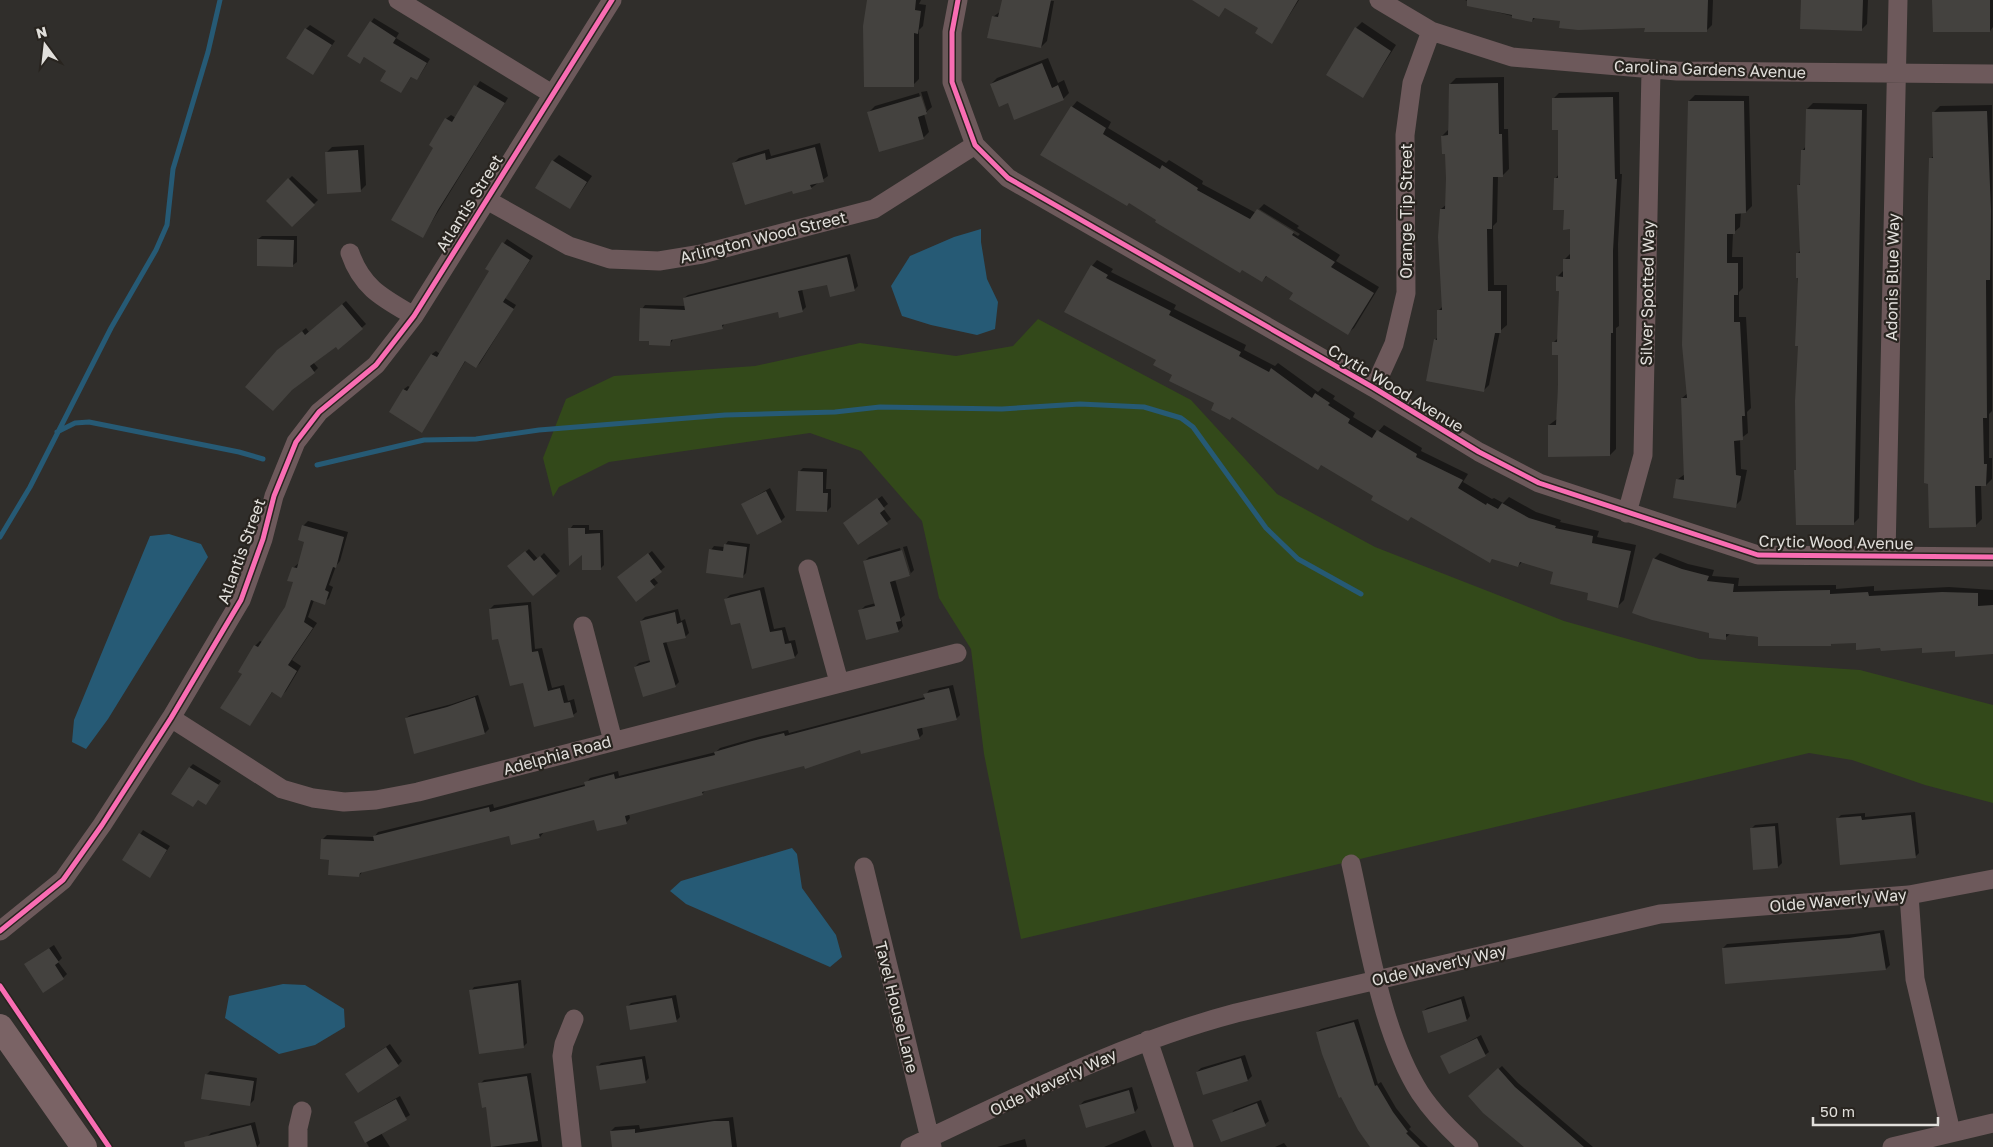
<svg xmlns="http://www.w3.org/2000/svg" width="1993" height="1147" font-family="'Golos Text',sans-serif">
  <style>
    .green { fill: #33491a }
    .water { fill: #265a75 }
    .shadow { fill: #0007 }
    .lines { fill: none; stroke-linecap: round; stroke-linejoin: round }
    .stream { stroke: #265a75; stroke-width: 5 }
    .building { fill: #44423f }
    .street { stroke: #6d595b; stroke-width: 19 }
    .secondary { stroke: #7a6365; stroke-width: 26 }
    .cycleway-casing { stroke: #28241f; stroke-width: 8 }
    .cycleway { stroke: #f96db3; stroke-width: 5 }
    .labels { text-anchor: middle; stroke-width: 4.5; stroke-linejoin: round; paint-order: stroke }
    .street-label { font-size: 16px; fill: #e1dfdb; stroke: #28241f }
  </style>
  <rect width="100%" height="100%" fill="#302e2b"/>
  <path class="green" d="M1038 319 1191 400 1277 494 1375 547 1564 621 1699 659 1860 670 1993 705V803L1925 785 1852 760 1809 753 1021 939 984 754 971 649 939 598 922 521 861 451 810 433 705 448 609 462 559 487 553 497 543 458 566 399 614 376 755 366 860 343 956 356 1013 346Z"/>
  <path class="water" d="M981 229V242L987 279 998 302 995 329 977 335 931 325 902 316 891 286 910 256 954 237Z
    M169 534 201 544 208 557 108 719 86 749 72 742 74 720 150 536Z
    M792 848 797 854 802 888 836 935 842 957 830 967 686 904 670 891 681 881Z
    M283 984 305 985 344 1009 345 1027 315 1045 279 1054 225 1018 229 996Z"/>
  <path class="shadow" d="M868 0H921L919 4 926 5 923 26 919 30V79L913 85Z
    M1003 0 1054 1 1047 41 1041 47 993 17 1001 11Z
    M1206 0H1299L1272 42 1260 27 1226 7 1219 15Z
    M1465 0H1713L1712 25 1706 31 1536 17 1532 21 1485 9Z
    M1803 0H1868L1867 24 1861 30Z
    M1933 0H1993V27L1990 31Z
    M374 18 399 33 396 38 430 59 420 75 416 79 412 76 401 92 388 70 365 56 360 62 349 55Z
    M1362 22 1396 45 1363 96 1356 28Z
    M310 25 335 41 313 73 306 29Z
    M1048 58 1058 83 1064 80 1069 93 1063 99 1008 102 991 84 997 78Z
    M1504 77V129H1508L1509 169 1503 175 1498 176 1497 222 1493 226 1494 285H1507V325L1500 331 1489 385 1483 391 1435 340 1438 337V311L1443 306 1441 209 1447 204V153L1442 136 1448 130 1450 84 1456 78Z
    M480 81 508 98 423 236 435 147 446 119 451 115 456 118Z
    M927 91 932 107 924 114 929 132 923 138 869 112 875 106 919 93 924 111H927L921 92Z
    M1619 92 1620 174H1622L1618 244 1619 326 1616 328V449L1610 455 1549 425 1557 419 1559 354 1553 343 1559 337 1560 290 1557 277 1564 270V260L1570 254 1572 228 1555 179 1559 174 1560 129 1553 99 1559 93Z
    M1695 95 1749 96 1752 206 1746 212H1741L1740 227 1733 233 1732 257H1743V288L1739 292V317H1746L1751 408 1747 412 1748 433 1740 439 1741 469 1747 470 1741 500 1735 506 1677 480 1685 474 1682 398 1688 393 1689 101Z
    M1077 101 1111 122 1108 128 1166 163 1169 160 1203 181 1202 184 1256 213 1257 211 1298 236 1300 234 1259 209 1264 204 1299 226 1297 228 1340 255 1336 261 1379 287 1354 328 1348 333 1295 292 1268 275 1262 281 1158 219 1072 107Z
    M1813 103 1867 104 1859 518 1853 524 1796 470 1797 469 1800 345 1797 254 1801 250 1799 185 1801 182 1802 151 1806 146 1807 109Z
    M1992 105V411L1989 414V458H1992V479L1986 485H1981L1982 519 1976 525 1930 159 1935 155 1934 112 1940 106Z
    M820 143 828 176 811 188 734 163 739 158 769 149 771 156Z
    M364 145 366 185 360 191 326 153 332 147Z
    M559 155 592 176 570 208 553 161Z
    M292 176 318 200 292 226 267 201Z
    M262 236H297V262L293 265 258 239Z
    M507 239 533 256 505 298 516 305 480 363 476 367 466 360 422 431 390 412 404 389 408 386 411 388 432 354 436 351 440 354 490 271 486 268Z
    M850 254 858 286 854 290 828 283 802 289 806 307 802 311H779L725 323 722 328 674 338 670 344 642 309 645 305 686 306 684 298 688 295Z
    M1097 260 1113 269 1111 272 1176 305 1174 309 1246 345 1244 350 1275 366 1278 363 1318 392 1322 388 1335 396 1333 399 1355 413 1353 417 1378 432 1384 425 1422 448 1421 451 1468 474 1463 482 1492 499 1494 498 1503 503 1509 497 1536 512 1561 520 1560 522 1599 531 1597 537 1636 545 1624 600 1618 606 1554 571 1523 561 1518 566 1493 558 1490 562 1216 403 1174 375 1158 359 1092 266Z
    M346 301 366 324 339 348 336 345 313 362 318 368 314 372 278 350 306 328 309 332Z
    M803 468 827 469 826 489H831V507L827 511 799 472Z
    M770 488 785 517 781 521 742 504Z
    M882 496 888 504 883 508 891 519 859 543 848 520Z
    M308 521 348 532 340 561 336 566 329 585 333 587 329 598 324 603 314 600 308 617 317 623 292 660 301 666 286 691 281 696 273 691 250 725 243 674 255 646 260 641 262 642 286 608 294 582 293 568 299 563 306 541 303 526Z
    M573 525H589V530H603L604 565 600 569 583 552 570 529Z
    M728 541 750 544 746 573 742 577 711 550 714 546 724 547Z
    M907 546 914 570 909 575 895 579 905 615 901 618 903 626 898 631 860 611 865 606 876 603 864 562 869 557 900 548 908 574H911L903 547Z
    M529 549 538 559 544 553 560 571 556 575 513 563Z
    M652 551 665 567 653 577 658 583 654 586 622 574Z
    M1660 553 1688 564 1714 570 1712 576 1739 578 1738 586 1836 585V589L1874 586V591L1949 587 1993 590V652L1923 647H1882L1857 641 1833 643 1830 645 1730 634 1725 638 1711 632 1654 559Z
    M764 587 774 629 785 627 789 641 795 640 798 653 795 657 741 621 726 599 730 595Z
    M531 602 535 649 542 648 552 688 564 685 568 701 574 699 577 712 573 715 524 682 490 609 494 605Z
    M678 609 681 621 685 619 689 633 685 637 666 641 679 682 675 686 635 667 639 663 651 660 641 621 645 617Z
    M953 685 960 715 956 719 922 727 923 734 919 738 861 748 706 790 702 794 629 814 630 818 626 823 595 818 544 832 540 837 512 844 509 835 363 871 359 876 330 859 323 839 327 835 374 837 378 832 493 804 494 808 586 784 590 778 618 771 619 776 716 752 720 748 758 737 788 730 789 733 925 697 929 690Z
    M478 695 489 729 485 733 415 752 406 718 410 715 452 704Z
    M193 764 221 781 206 803 199 799 190 767Z
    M1915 812 1919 853 1915 857 1837 819 1841 815 1865 813V817Z
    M1778 823 1782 863 1778 867 1751 829 1755 825Z
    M143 830 170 846 153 872 123 860Z
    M1884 930 1890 965 1886 969 1723 948 1727 944 1854 934Z
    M54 945 62 958 58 962 67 974 63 978 29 961Z
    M521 980 527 1043 523 1047 471 991 474 987Z
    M676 995 680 1017 676 1021 627 1007 631 1003Z
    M1464 996 1470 1016 1467 1020 1423 1011 1427 1008Z
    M1358 1019 1378 1084 1381 1082 1396 1108 1411 1127 1409 1129 1428 1147H1372L1317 1032 1321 1029Z
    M1481 1035 1489 1052 1485 1055 1442 1056Z
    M390 1044 402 1061 398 1065 346 1074Z
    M1245 1055 1252 1076 1248 1080 1204 1093 1197 1072 1201 1068Z
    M645 1056 649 1078 645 1082 597 1067 601 1063Z
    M1502 1066 1518 1083 1593 1147H1526L1469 1096Z
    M210 1071 257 1078 254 1100 250 1104 206 1075Z
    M531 1073 542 1147H492L487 1106 480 1084 484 1080Z
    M1132 1087 1138 1108 1135 1112 1086 1126 1080 1105 1084 1101Z
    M400 1096 410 1115 381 1133 390 1147H369L355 1122Z
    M1261 1100 1269 1121 1265 1124 1231 1114 1234 1110Z
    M733 1117 737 1147H613L611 1131 615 1127 639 1125 640 1129Z
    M255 1122 260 1143 257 1147H210L207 1137 211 1133Z
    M1145 1130 1152 1147H1104Z
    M1025 1139 1027 1147H997Z
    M1284 1143 1287 1147H1275Z"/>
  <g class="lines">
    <path class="stream" d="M57 432 75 423 89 422 239 452 263 459
      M317 465 424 440 476 439 539 430 725 415 835 412 880 407 1002 409 1080 404 1144 407 1181 418 1193 427 1266 528 1298 559 1361 594
      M0 537 30 487 111 328 156 250 167 225 173 169 208 52 220 0"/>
  </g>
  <path class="building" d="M867 0H916L915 10 921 11 918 34 914 33V87H864L863 26Z
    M1002 0H1051L1041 48 987 38 992 16 998 17Z
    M1192 0H1298L1272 44 1255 33 1258 28 1225 8 1219 17Z
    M1467 0H1708L1707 32H1644L1645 28 1578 30 1559 28 1560 21 1533 18 1532 22 1512 18V15L1467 6Z
    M1801 0H1863L1862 31 1800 29Z
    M1932 0H1990V32H1933Z
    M370 21 396 38 393 43 427 63 417 80 411 77 401 93 380 81 386 71 364 57 360 64 347 56Z
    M1355 27 1391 51 1363 98 1326 75Z
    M305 28 332 45 313 75 286 58Z
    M1042 63 1052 88 1058 85 1064 100 1014 120 1008 103 999 107 990 84Z
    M1498 83 1499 134H1502L1503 177H1493L1492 229H1487L1488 291H1501V333H1495L1484 392 1426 381 1434 339 1437 340V310H1442L1438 237 1440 209H1445L1446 178 1445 154H1442L1441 136 1448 135 1449 84Z
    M474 85 505 103 438 210 423 238 391 220 433 148 429 145 445 118 452 122Z
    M921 96 927 114 918 117 924 139 879 152 867 112Z
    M1613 97 1615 179H1617L1613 251V333H1611L1610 456 1548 457V425H1556L1558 384V355H1552V342H1557L1559 291H1556V276L1563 277V259H1570V229L1563 230 1564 210H1553L1554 178H1558V130H1552V98Z
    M1688 101H1744L1746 213 1735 214V234H1727V263H1738V295H1734V322H1740L1745 416H1742L1743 440 1734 441 1736 475 1741 476 1736 508 1673 498 1676 479 1684 480 1681 398H1687L1682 345Z
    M1071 106 1106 128 1103 134 1160 169 1162 165 1198 188 1197 190 1250 219 1257 209 1294 232 1292 235 1335 262 1331 267 1374 293 1348 335 1289 299 1293 293 1266 276 1262 282 1242 270 1240 273 1155 222 1156 220 1129 203 1127 206 1040 155Z
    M1806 109 1862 110 1854 525H1796L1794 470H1796L1795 401 1798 346H1795L1798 278H1796V253H1800L1797 185H1800L1801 150H1805Z
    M1987 111 1991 211 1990 280H1986L1987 418H1983L1984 464H1987L1986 486H1975L1976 527 1929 528 1928 484 1924 483 1928 196 1929 158H1933L1932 112Z
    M815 147 824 182 810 185 812 189 793 194 792 191 745 205 732 163 765 153 766 160Z
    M358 150 361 192 327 194 325 152Z
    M552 160 587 182 570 209 535 188Z
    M288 178 315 205 292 227 266 201Z
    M257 239 294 240 293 267 257 266Z
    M502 242 530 260 503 302 514 309 476 368 465 361 422 433 389 412 403 389 407 391 431 354 437 357 489 271 485 269Z
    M847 257 855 291 830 297 827 285 798 291 803 312 779 318 778 312 722 325 723 329 671 340 670 346 649 345V341H639L640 308 685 310 683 298Z
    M1091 265 1108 275 1106 278 1171 311 1169 315 1241 352 1239 356 1269 372 1271 368 1312 398 1315 393 1330 403 1328 405 1350 419 1348 423 1372 438 1377 430 1417 454 1416 457 1463 480 1458 488 1486 505 1487 503 1498 509 1502 503 1529 518 1556 526 1555 528 1593 536 1592 543 1631 551 1618 608 1587 600 1588 593 1550 584 1553 572 1520 562 1518 567 1492 559 1490 563 1411 517 1408 521 1371 500 1373 496 1321 465 1318 470 1232 417 1230 420 1211 410 1214 403 1169 381 1172 375 1153 365 1156 360 1064 312Z
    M342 304 363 329 338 350 336 347 310 366 315 373 292 390 273 411 245 387 277 350 302 331 305 335Z
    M798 471 823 472V493H828L827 512 796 511Z
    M766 491 782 522 757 535 741 504Z
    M877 498 885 509 880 513 888 524 858 545 843 523Z
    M302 525 344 537 336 568 333 567 325 590 329 592 325 605 311 600 304 622 313 628 288 665 297 671 281 698 272 692 250 726 220 708 242 674 238 672 254 645 258 647 285 607 293 582 287 581 292 567 297 568 304 542 298 540Z
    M568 528H585V534L600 533 601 570H582V555L569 566Z
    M724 544 747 547 743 578 706 573 709 549 723 551Z
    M902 550 910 576 890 582 901 621 896 622 899 632 866 640 858 610 875 606 863 561Z
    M525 551 534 561 540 556 557 576 533 596 507 566Z
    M648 553 662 572 650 581 655 587 636 602 617 577Z
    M1653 558 1682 569 1709 576 1707 581 1734 584 1733 592 1830 590V594L1868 592 1869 596 1942 592 1978 593V606L1993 605V654L1955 657V651L1922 653V648L1881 651 1880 648 1856 650V643L1831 644V646H1758V637L1726 634V640L1709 638V633L1652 620 1632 613Z
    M760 590 770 632 782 630 785 644 791 643 795 658 752 669 740 623 731 625 724 599Z
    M528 605 532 652 538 651 548 691 560 688 564 703 570 702 574 717 534 727 523 683 510 686 498 639 492 640 489 609Z
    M675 612 677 624 682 622 686 638 663 643 676 687 643 697 634 667 650 662 640 621Z
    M949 688 957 720 917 729 920 739 861 754 860 750 805 769 804 766 702 792 703 795 625 816 627 824 597 831 594 820 539 834 540 838 511 845 509 836 360 873 359 877 328 875 329 860 320 859 321 839 374 841 373 836 489 807 490 812 585 786 584 782 614 774 615 779 715 755 714 752 752 741 784 733 785 736 925 699 923 694Z
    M475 697 485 734 414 754 405 718 447 707Z
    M189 767 219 785 206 805 198 800 193 807 171 794Z
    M1911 815 1916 858 1840 865 1836 818 1861 816 1862 820Z
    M1775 826 1778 868 1753 870 1750 828Z
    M139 833 167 850 150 878 122 860Z
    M1880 933 1886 970 1725 984 1722 948 1849 938Z
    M49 948 59 962 55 965 64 979 43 993 24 964Z
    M518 983 524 1048 479 1054 469 990Z
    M672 998 677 1022 630 1030 626 1006Z
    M1461 999 1467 1021 1428 1033 1422 1011Z
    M1354 1022 1375 1086 1377 1085 1393 1112 1408 1132 1406 1133 1420 1147H1370L1358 1130 1341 1097 1339 1098 1322 1054 1316 1032Z
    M1477 1038 1486 1056 1449 1074 1440 1056Z
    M386 1047 399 1066 358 1093 345 1074Z
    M1241 1058 1248 1081 1203 1095 1196 1072Z
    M642 1059 646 1083 600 1090 596 1066Z
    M1498 1068 1515 1087 1584 1147H1524L1483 1113 1468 1096Z
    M205 1074 254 1081 250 1106 201 1099Z
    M527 1076 538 1141 491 1147 486 1107 482 1108 478 1083Z
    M1129 1090 1135 1113 1086 1128 1079 1105Z
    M396 1099 407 1120 365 1143 354 1122Z
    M1257 1103 1266 1126 1221 1142 1212 1120Z
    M714 1121H729L732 1147H612L610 1131 635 1129V1133Z
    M251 1125 257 1147H185L184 1142Z"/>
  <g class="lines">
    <path class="street" d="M398 0 552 94
      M958 0 952 32V82L975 145 1008 178 1374 388 1479 452 1539 483 1758 555 1993 557
      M1379 0 1431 31 1512 57 1677 71 1993 74
      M485 199 569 246 610 259 659 261 702 254 874 209 975 145
      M350 253C362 288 383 298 414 316
      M1374 388 1394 344 1406 293 1405 135 1412 83 1431 31
      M1627 513 1643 455 1651 70
      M1886 555 1898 0
      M808 569 839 682
      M583 626 613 741
      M171 718 282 789 313 798 344 802 376 800 418 792 957 653
      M1351 864C1367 935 1381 1032 1420 1093 1434 1114 1451 1131 1469 1147
      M864 867 932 1147
      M1909 895 1915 979 1951 1132
      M0 931 63 880 102 825 171 718 241 600 263 539 274 496 296 442 319 412 376 365 414 316 612 0
      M1148 1040 1184 1147
      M298 1147V1128L302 1111
      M572 1147 562 1056 564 1044 574 1019
      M910 1147C1017 1097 1122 1043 1236 1013L1660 914 1909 895 1993 879
      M1892 1147 1993 1123"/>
    <path class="secondary" d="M0 1027 84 1147"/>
    <g class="cycleway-casing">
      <path id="cycleway" d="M958 0 952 32V82L975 145 1008 178 1374 388 1479 452 1539 483 1758 555 1993 557
        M0 931 63 880 102 825 171 718 241 600 263 539 274 496 296 442 319 412 376 365 414 316 612 0
        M0 986 109 1147"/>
    </g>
    <use href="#cycleway" class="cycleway"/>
  </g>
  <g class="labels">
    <g class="street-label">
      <text transform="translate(1710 69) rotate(2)" y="6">Carolina Gardens Avenue</text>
      <text transform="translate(469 203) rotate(-58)" y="6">Atlantis Street</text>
      <text transform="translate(1406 211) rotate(-90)" y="6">Orange Tip Street</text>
      <text transform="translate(763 237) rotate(-14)" y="6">Arlington Wood Street</text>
      <text transform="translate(1892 277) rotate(-89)" y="6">Adonis Blue Way</text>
      <text transform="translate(1647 293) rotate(-89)" y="6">Silver Spotted Way</text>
      <text transform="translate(1396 388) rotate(31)" y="6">Crytic Wood Avenue</text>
      <text transform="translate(1836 542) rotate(1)" y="6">Crytic Wood Avenue</text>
      <text transform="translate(241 551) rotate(-70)" y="6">Atlantis Street</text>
      <text transform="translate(557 755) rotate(-15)" y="6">Adelphia Road</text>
      <text transform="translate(1838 900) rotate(-5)" y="6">Olde Waverly Way</text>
      <text transform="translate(1439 965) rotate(-13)" y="6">Olde Waverly Way</text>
      <text transform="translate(897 1007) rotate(76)" y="6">Tavel House Lane</text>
      <text transform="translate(1053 1082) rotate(-25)" y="6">Olde Waverly Way</text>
    </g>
  </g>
  <g transform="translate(45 45) rotate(345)" stroke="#28241f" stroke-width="4" paint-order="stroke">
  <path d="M0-4L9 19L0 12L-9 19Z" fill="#e1dfdb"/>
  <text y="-8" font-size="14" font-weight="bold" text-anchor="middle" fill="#e1dfdb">N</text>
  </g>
  <path d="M1813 1117v8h125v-8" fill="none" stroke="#e1dfdb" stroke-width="2.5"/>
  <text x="1820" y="1117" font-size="15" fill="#e1dfdb" stroke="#28241f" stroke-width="4" paint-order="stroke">50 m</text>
</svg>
